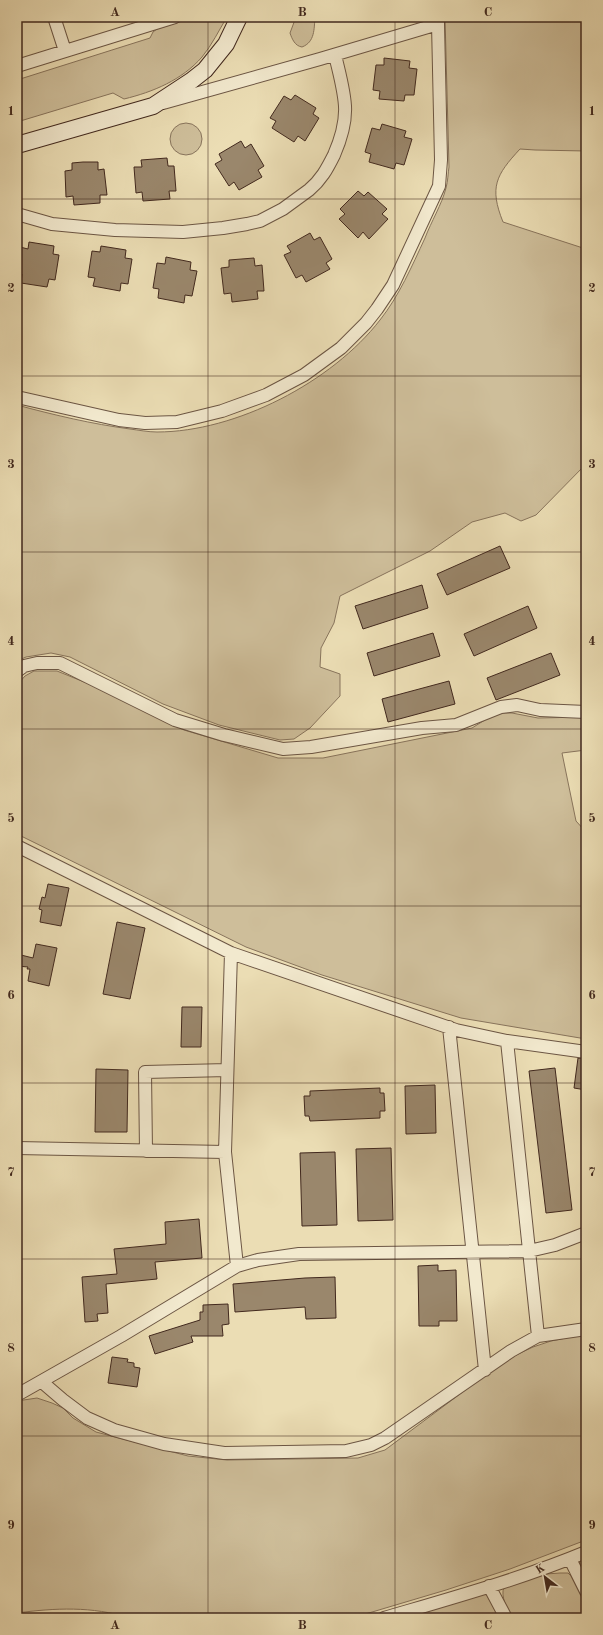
<svg xmlns="http://www.w3.org/2000/svg" width="603" height="1635" font-family="'Old Standard TT',serif">
  <style>
    .green { fill: #cebe9a; stroke: #88745c }
    .building { fill: #9a876c; stroke: #42291e }
    .lines { fill: none; stroke-linecap: round; stroke-linejoin: round }
    .street-casing { stroke: #6c5644; stroke-width: 14 }
    .secondary-casing { stroke: #42291e; stroke-width: 18 }
    .street { stroke: #f2e9ce; stroke-width: 12 }
    .secondary { stroke: #f2e9ce; stroke-width: 16 }
    .grid { fill: none; stroke: #42291e; stroke-width: 1; stroke-opacity: 0.55 }
    .neatline { fill: none; stroke: #42291e; stroke-width: 1.5 }
    .grid-label { font-size: 13px; text-anchor: middle; font-weight: bold; fill: #42291e }
  </style>
  <rect width="100%" height="100%" fill="#ebddb4"/>
  <filter id="stains"><feTurbulence type="fractalNoise" baseFrequency=".005" numOctaves="4"/><feColorMatrix values="0 0 0 0 .2 0 0 0 0 .09 0 0 0 0 .02 0 0 0 .5 -.17"/></filter>
  <radialGradient id="worn" r=".72"><stop offset=".6" stop-color="#630" stop-opacity="0"/><stop offset="1" stop-color="#630" stop-opacity=".3"/></radialGradient>
  <path class="green" d="M195 17H227C219 30 212 45 202 57 182 80 153 92 124 99L113 93 17 122V80L150 38 153 32 157 29Z
    M296 17H315C314 29 315 42 302 47 295 46 292 39 290 33Z
    M445 17H586V151L535 150 520 149C496 175 489 187 503 222L586 249V464L536 515 521 521 505 513 472 522 430 551 340 596 334 623 321 648 320 667 340 674V696L310 728 294 739 280 740 219 725 163 704 70 657 51 653 26 657 17 661V405C54 415 92 424 130 429 138 430 148 432 157 432 236 432 332 382 380 320 399 296 412 266 425 238 431 222 442 204 446 188 448 181 448 173 449 167Z
    M170 139a16 16 0 1 1 32 0a16 16 0 1 1-32 0Z
    M34 671H57L94 686 184 730 278 758H323L472 728 496 713H512L538 718 586 717V750L562 753 576 821 586 832V1039L461 1018 322 975 246 947 17 834V685L25 676Z
    M586 1334V1540L510 1569 446 1590 352 1618H129C93 1606 54 1608 17 1613V1401L37 1398 52 1403 63 1408 73 1418 96 1432 188 1456 227 1460 358 1458 385 1450 472 1385 516 1355 533 1347 551 1341Z
    M586 1557V1580L581 1570 579 1560Z
    M560 1573H568L571 1576 586 1606V1618H511C508 1609 500 1597 504 1587L546 1574Z
    M482 1594 487 1595 499 1618H399Z"/>
  <path class="building" d="M384 58 410 61 409 68 417 69 414 95H405L404 101 379 99 380 91 373 90 376 65H384Z
    M295 95 316 108 313 114 319 118 305 141 298 136 294 142 272 128 276 121 270 118 284 96 291 100Z
    M382 124 406 131 404 137 412 139 404 165 396 163 394 169 369 162 371 154 365 152 372 128 380 130Z
    M241 141 245 148 251 144 264 166 258 170 262 177 239 190 234 182 229 186 215 164 222 160 219 154Z
    M167 158 168 166H174L176 191H169L170 199 143 201 142 192 136 193 134 167H142L141 160Z
    M83 162H98V170L104 169 107 195H100V203L74 205 73 196 66 197 65 171 72 170V163Z
    M358 191 364 196 368 192 387 209 382 214 388 219 369 239 363 232 358 238 339 219 345 214 340 209Z
    M310 233 314 240 320 237 332 259 326 263 330 269 306 282 302 275 296 278 284 255 291 252 287 246Z
    M29 242 54 246 53 254 59 255 55 280 49 279 47 287 21 283 22 274 17 273 20 247 28 249Z
    M101 246 126 250 125 258 132 259 128 284 121 283 120 291 93 286 95 278 88 277 92 251 100 252Z
    M166 257 191 262 190 270 197 271 192 296 185 295 184 303 158 298 159 289 153 288 157 263 165 264Z
    M254 258 255 266 262 265 264 291H257L258 299 232 302 231 293 224 294 221 268 229 267V260Z
    M500 546 510 568 447 595 437 574Z
    M422 585 428 608 363 629 355 606Z
    M528 606 537 628 474 656 464 634Z
    M433 633 440 656 374 676 367 653Z
    M551 653 560 675 496 700 487 678Z
    M449 681 455 704 388 722 382 699Z
    M48 884 69 888 61 926 40 922 42 910 39 909 42 897 45 898Z
    M117 922 145 928 130 999 103 994Z
    M36 944 57 948 49 986 28 981 30 969H27L28 967 17 966V954L33 958Z
    M182 1007H202L201 1047H181Z
    M578 1058 586 1059V1090L574 1088Z
    M555 1068 572 1210 546 1213 529 1071Z
    M96 1069 128 1070 127 1132H95Z
    M435 1085 436 1133 406 1134 405 1086Z
    M380 1088V1093H384L385 1111H380V1118L310 1121 309 1116H305L304 1096H310V1091Z
    M391 1148 393 1220 358 1221 356 1149Z
    M335 1152 337 1225 302 1226 300 1153Z
    M199 1219 202 1258 155 1262 157 1279 106 1284 108 1313 97 1314 98 1321 85 1322 82 1277 117 1274 114 1249 166 1244 165 1222Z
    M438 1265V1271L456 1270 457 1321H439V1326H419L418 1266Z
    M335 1277 336 1318 306 1319 305 1307 235 1312 233 1284 305 1278Z
    M228 1304 229 1324 222 1325 223 1336H191L193 1342 155 1354 149 1336 200 1320V1312H203V1305Z
    M112 1357 128 1359 127 1362 134 1363V1367L140 1368 137 1387 108 1383Z"/>
  <g class="lines">
    <g class="street-casing">
      <path id="street" d="M54 17 65 51
        M17 66 175 17
        M163 103 320 59 438 24V17
        M17 214 52 224 115 230 183 232 223 228 247 224 260 221 283 209 309 190C321 180 327 169 334 155 352 114 345 97 335 55
        M17 397 119 420 145 423 177 422 222 411 266 395 304 375 341 348 366 323 377 309 393 285 439 186 441 160 438 24
        M17 671 24 666 37 663H60L175 720 224 735 283 749 311 747 422 728 456 725 501 707 517 705 540 710 586 712
        M17 846 231 953 456 1030 507 1041 586 1052
        M231 953 225 1152 237 1266
        M449 1027 485 1370
        M507 1041 538 1336
        M17 1148 225 1152
        M146 1151 145 1072 227 1070
        M42 1382 63 1400 87 1418 114 1430 164 1444 224 1453 346 1451 371 1445 385 1438 511 1351 538 1336 586 1329
        M17 1395 121 1336 237 1266 258 1260 299 1254 529 1251 555 1245 586 1233
        M570 1559 586 1591
        M489 1586 506 1618
        M384 1618C452 1598 521 1579 586 1552"/>
    </g>
    <g class="secondary-casing">
      <path id="secondary" d="M17 145 153 106 191 81 205 70 226 44 239 17"/>
    </g>
    <use href="#street" class="street"/>
    <use href="#secondary" class="secondary"/>
  </g>
  <path class="grid" d="M208 17V1618M395 17V1618M17 199H586M17 376H586M17 552H586M17 729H586M17 906H586M17 1083H586M17 1259H586M17 1436H586"/>
  <rect width="603" height="1635" fill="none" stroke="#ebddb4" stroke-width="44"/>
  <g transform="translate(545 1577) rotate(329)" stroke="#f2e9ce" stroke-width="3" paint-order="stroke">
  <path d="M0-3L7 15L0 10L-7 15Z" fill="#42291e"/>
  <text y="-6" font-size="11" font-weight="bold" text-anchor="middle" fill="#42291e">K</text>
  </g>
  <rect x="22" y="22" width="559" height="1591" class="neatline"/>
  <g class="grid-label">
    <text x="115" y="16">A</text>
    <text x="302" y="16">B</text>
    <text x="488" y="16">C</text>
    <text x="11" y="115">1</text>
    <text x="592" y="115">1</text>
    <text x="11" y="292">2</text>
    <text x="592" y="292">2</text>
    <text x="11" y="468">3</text>
    <text x="592" y="468">3</text>
    <text x="11" y="645">4</text>
    <text x="592" y="645">4</text>
    <text x="11" y="822">5</text>
    <text x="592" y="822">5</text>
    <text x="11" y="999">6</text>
    <text x="592" y="999">6</text>
    <text x="11" y="1176">7</text>
    <text x="592" y="1176">7</text>
    <text x="11" y="1352">8</text>
    <text x="592" y="1352">8</text>
    <text x="11" y="1529">9</text>
    <text x="592" y="1529">9</text>
    <text x="115" y="1629">A</text>
    <text x="302" y="1629">B</text>
    <text x="488" y="1629">C</text>
  </g>
  <rect width="100%" height="100%" filter="url(#stains)"/>
  <rect width="100%" height="100%" fill="url(#worn)"/>
</svg>
